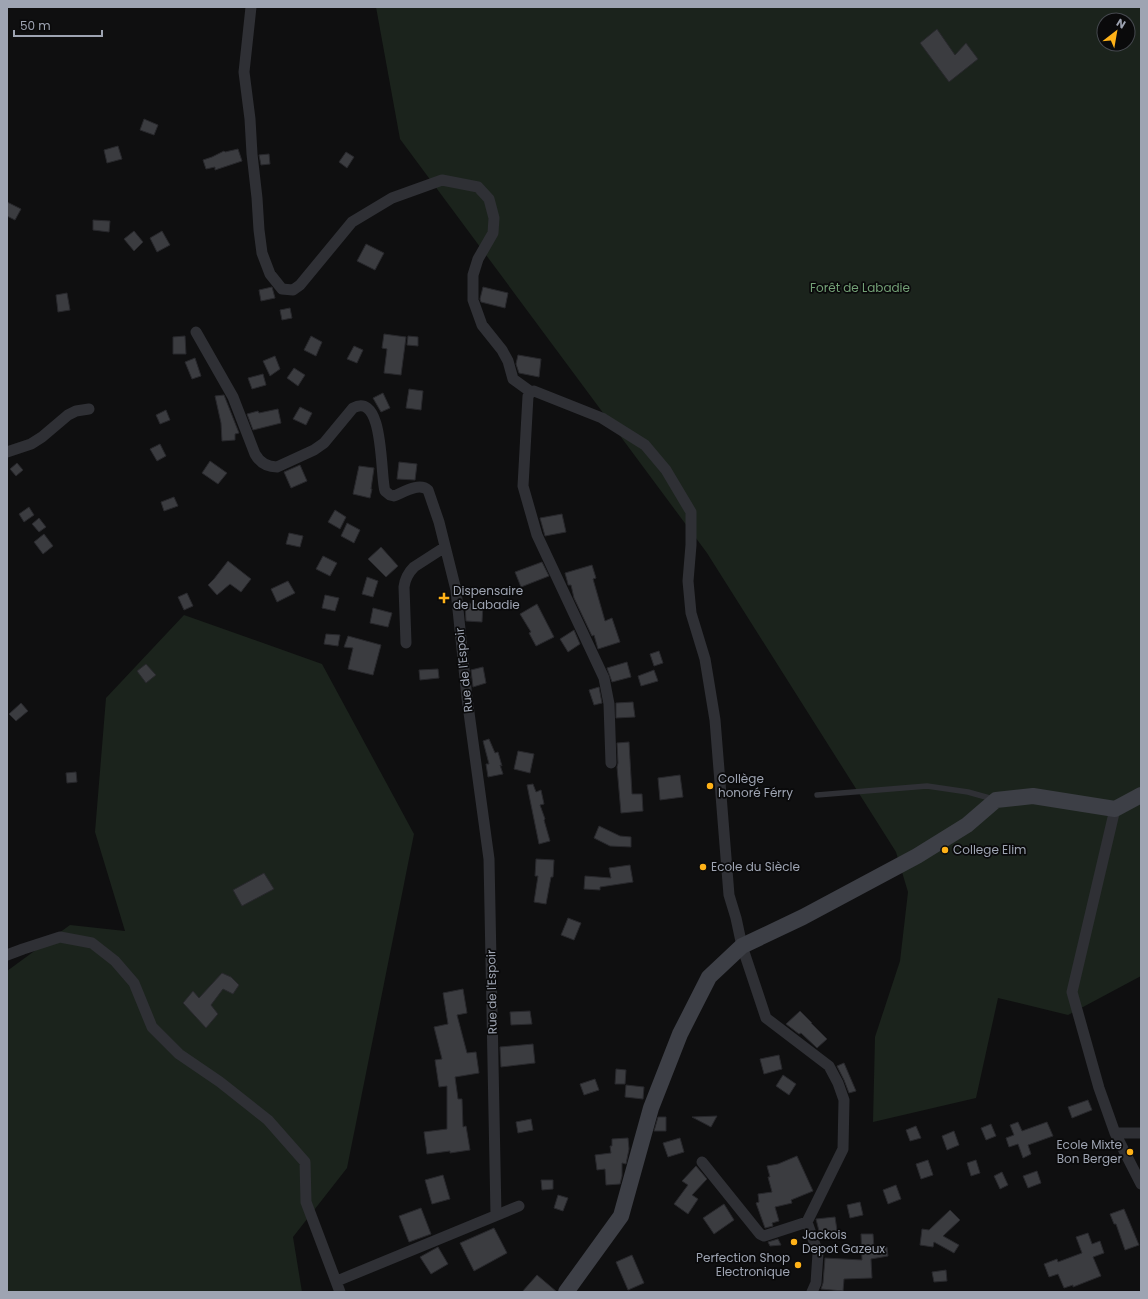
<svg xmlns="http://www.w3.org/2000/svg" width="1148" height="1299" font-family="Poppins,sans-serif">
  <style>
    .green { fill: #1b231c; fill-rule: evenodd }
    .building { fill: #3b3c40; stroke: #28282c }
    .lines { fill: none; stroke-linecap: round; stroke-linejoin: round }
    .lane { stroke: #2f3035; stroke-width: 5.5 }
    .street { stroke: #2f3035; stroke-width: 11 }
    .secondary { stroke: #3d3f46; stroke-width: 16 }
    .poi-dot { fill: #ffb218; stroke: #0a0a0b; stroke-width: 1.5 }
    .labels { text-anchor: middle; stroke-width: 3.5; stroke-linejoin: round; paint-order: stroke }
    .park-label { font-size: 12px; fill: #73a076; stroke: #0a0a0b }
    .poi-label { font-size: 12px; fill: #9ea4b2; stroke: #0a0a0b; text-anchor: start }
    .street-label { font-size: 12px; fill: #9ea4b2; stroke: #0a0a0b }
  </style>
  <rect width="100%" height="100%" fill="#0f0f10"/>
  <path class="green" d="M376 7H1141V976L1068 1015 998 998 976 1098 873 1122 875 1037 900 961 908 892 896 852 707 553 400 139ZM1104 20H1128V44H1104Z
    M184 615 322 664 414 834 347 1168 293 1237 302 1292H7V971L70 925 125 931 95 832 106 698Z"/>
  <path class="building" d="M937 29 955 55 966 43 978 59 949 82 920 43Z
    M144 119 158 125 154 135 140 130Z
    M118 146 122 159 107 163 104 150Z
    M238 149 242 161 215 170V167L206 169 203 160 212 157 224 151 225 152Z
    M346 152 354 157 347 168 339 162Z
    M269 154 270 164 261 165 259 155Z
    M7 202 21 209 15 220 7 216Z
    M93 220 110 221 109 232 93 230Z
    M134 231 143 242 134 251 124 239Z
    M162 231 170 245 157 252 150 238Z
    M366 244 384 253 375 270 357 261Z
    M272 287 275 298 261 301 259 290Z
    M483 287 508 293 505 308 481 302 480 299Z
    M67 293 70 310 58 312 56 295Z
    M290 308 292 318 282 320 280 310Z
    M384 334 406 337 401 375 384 373 387 349 382 348Z
    M185 336 186 354H173V337Z
    M311 336 322 342 316 356 304 350Z
    M408 336 418 337V346L407 345Z
    M354 346 363 350 357 363 347 359Z
    M518 355 541 359 539 377 519 373 516 364Z
    M275 356 280 369 270 376 263 361Z
    M195 358 201 376 192 379 185 362Z
    M294 368 305 375 298 386 287 378Z
    M263 374 266 385 252 389 248 378Z
    M409 389 423 391 421 410 406 408Z
    M383 393 390 408 381 412 373 398Z
    M224 395 239 433 235 434V440L222 441 221 423 215 396Z
    M300 407 312 413 306 425 293 419Z
    M278 409 281 423 253 430 247 414 258 411 259 413Z
    M166 410 170 420 160 424 156 415Z
    M160 444 166 456 157 461 150 449Z
    M210 461 227 473 218 484 202 473Z
    M399 462 417 464 415 480 397 479Z
    M17 463 23 470 16 476 10 469Z
    M300 465 307 481 291 488 284 472Z
    M359 466 374 468 371 489H372L370 498 353 494Z
    M174 497 178 506 164 511 161 502Z
    M29 507 34 515 24 522 19 514Z
    M335 510 346 517 340 529 328 522Z
    M562 514 566 532 545 536 540 518Z
    M39 518 46 527 39 532 32 524Z
    M347 523 360 530 354 543 341 536Z
    M289 533 303 536 300 547 286 544Z
    M44 534 53 546 43 554 34 542Z
    M381 547 398 566 386 577 368 559Z
    M323 556 337 563 330 576 316 569Z
    M228 561 251 579 241 592 230 584 217 595 208 585 214 579Z
    M542 562 549 576 521 587 515 572Z
    M592 565 596 578 593 579 605 621 612 618 620 642 598 649 594 635 592 636 574 598 571 585H568V584L565 573Z
    M367 577 378 581 373 597 362 594Z
    M288 581 295 593 277 602 271 589Z
    M187 593 193 606 184 610 178 597Z
    M325 595 339 598 335 611 322 608Z
    M465 603 483 604 482 622 466 621Z
    M537 604 554 637 536 646 529 633 531 632 520 614Z
    M373 608 392 613 388 627 370 623Z
    M574 630 580 644 568 652 560 639Z
    M326 634 340 635 338 646 324 644Z
    M348 636 381 645 373 675 348 669 353 648 344 647Z
    M659 651 663 663 654 666 650 654Z
    M627 662 631 677 612 682 607 668Z
    M146 664 156 675 146 683 137 671Z
    M483 667 486 683 473 687 471 670Z
    M438 669 439 678 420 680 419 670Z
    M654 670 658 681 641 686 638 676Z
    M599 687 602 703 594 705 589 690Z
    M633 702 635 717 616 718V703Z
    M21 703 28 711 16 721 9 714Z
    M489 739 495 753 498 752 502 766 500 765 503 774 488 777 486 764H489L483 741Z
    M629 742 632 794H642L643 811 621 813 617 767 618 763 617 743Z
    M518 751 534 754 530 773 514 769Z
    M76 772 77 782 67 783 66 773Z
    M680 775 683 797 660 800 658 778Z
    M533 784 536 792 541 790 544 804 540 805 545 819 544 820 550 841 539 844 527 785Z
    M599 826 620 836 631 837V847L610 846 594 838Z
    M536 859 554 860 553 877H551L546 904 534 902 538 876H535Z
    M630 865 633 882 600 887V890L584 889 585 876 611 878 609 868Z
    M264 873 274 889 242 906 233 890Z
    M568 918 581 923 574 940 561 935Z
    M222 973 231 977 239 985 233 994 223 989 211 1005 218 1014 206 1028 183 1003 193 991 199 998Z
    M463 989 467 1013 457 1015 467 1053 476 1052 479 1073 455 1077 458 1099H462L463 1127 466 1126 470 1150 450 1153V1151L427 1154 424 1132 447 1129V1086L439 1087 435 1060 442 1059 434 1027 448 1024 443 993Z
    M530 1011 532 1024 511 1025 510 1012Z
    M800 1011 812 1023H811L827 1039 817 1048 801 1033 799 1034 786 1024Z
    M533 1044 535 1063 501 1067 500 1047Z
    M779 1055 782 1069 764 1074 760 1059Z
    M844 1063 856 1091 849 1093 844 1080 837 1066Z
    M616 1069 626 1070 625 1084H615Z
    M783 1075 796 1084 789 1095 776 1086Z
    M595 1079 599 1090 584 1095 580 1084Z
    M626 1085 644 1087 643 1099 625 1097Z
    M1088 1100 1092 1110 1072 1118 1068 1107Z
    M717 1116 711 1127 692 1117Z
    M658 1117H666V1131H654Z
    M531 1119 533 1130 518 1133 516 1122Z
    M1018 1122 1022 1131 1047 1122 1053 1136 1028 1145 1031 1154 1023 1158 1018 1144 1009 1147 1006 1138 1014 1135 1010 1125Z
    M991 1124 996 1136 986 1140 981 1128Z
    M916 1126 921 1138 910 1141 906 1130Z
    M954 1131 959 1145 947 1150 942 1136Z
    M628 1138 629 1149 626 1164 622 1163V1176L620 1184 606 1185 605 1169 597 1170 595 1155 611 1153 610 1146H612V1139Z
    M680 1138 684 1152 668 1157 663 1143Z
    M797 1156 813 1191 791 1200 792 1203 775 1207 779 1221 772 1223 773 1226 765 1228 756 1203 759 1202 758 1194 772 1192 768 1177H770L767 1166 778 1164Z
    M928 1160 933 1175 921 1179 916 1164Z
    M976 1160 980 1173 971 1176 967 1163Z
    M696 1166 707 1179 692 1195 698 1199 688 1214 674 1204 688 1185 682 1181Z
    M1037 1171 1041 1183 1028 1188 1023 1176Z
    M1002 1172 1008 1185 1000 1189 994 1176Z
    M443 1175 450 1199 432 1204 425 1180Z
    M541 1180H553V1189L542 1190Z
    M896 1185 901 1199 888 1204 883 1190Z
    M558 1195 568 1198 563 1211 554 1208Z
    M860 1202 863 1215 850 1218 847 1205Z
    M724 1204 734 1220 714 1234 703 1218Z
    M421 1208 431 1234 409 1242 399 1216Z
    M1124 1209 1139 1245 1125 1250 1116 1224H1114L1110 1214Z
    M950 1210 960 1220 943 1236 959 1245 954 1253 934 1242 933 1247 920 1245 922 1229 929 1230Z
    M835 1217 838 1237 821 1239 816 1219Z
    M494 1228 507 1253 474 1271 460 1243Z
    M1088 1233 1092 1244 1100 1241 1104 1253 1093 1257 1101 1276 1073 1287V1285L1064 1288 1058 1274 1049 1277 1044 1264 1057 1259 1058 1262 1082 1253 1076 1237Z
    M861 1234H873L874 1248 887 1247 888 1256 871 1259 872 1278 844 1279 843 1291 821 1289 823 1283 825 1258 862 1260Z
    M778 1239 781 1245 770 1246 768 1242Z
    M438 1247 448 1264 431 1274 420 1257Z
    M632 1255 644 1283 628 1290 616 1262Z
    M946 1270 947 1281 934 1282 932 1272Z
    M537 1275 557 1292H522Z"/>
  <g class="lines">
    <path class="lane" d="M817 795 927 786 968 792 993 799"/>
    <path class="street" d="M251 7 244 72 250 119 252 154 257 198 259 230 262 253 270 274 282 289 293 290 300 285 352 222 392 198 442 180 478 187 489 199 494 218 493 233 478 259 473 275V300L482 325 502 350 508 361 513 379 531 392
      M196 332 233 397 255 454C260 463 267 467 277 467L314 450 324 443 353 408C385 391 380 477 385 491L390 495 394 496C404 492 419 482 428 490L439 522 456 590 467 698 489 859 496 1215
      M7 452 31 444 42 437 68 415 76 411 89 409
      M406 643 404 587C405 579 408 573 414 567L445 547
      M611 763 609 704 604 678 537 535 523 486 528 396 531 392 534 391 602 418 645 445 666 470 691 512V545L688 581 691 613 705 659 715 720 729 895 736 918 742 946 766 1018 829 1066 838 1083 844 1100 843 1149 807 1222 818 1253 816 1283 812 1292
      M1115 809 1072 992 1099 1088 1115 1133 1141 1184
      M7 955 23 949 60 937 92 943 115 961 134 983 152 1027 179 1054 220 1082 268 1120 305 1162 306 1202 340 1292
      M1115 1133H1141
      M702 1162 760 1234 764 1236 807 1222
      M337 1281 519 1206"/>
    <path class="secondary" d="M566 1292 621 1216 651 1108 680 1034 709 977 742 946 803 917 917 856 967 825 996 800 1033 796 1115 809 1141 795"/>
  </g>
  <g class="poi-dot">
    <path d="M442 592h4v4h4v4h-4v4h-4v-4h-4v-4h4z"/>
    <circle cx="710" cy="786" r="4"/>
    <circle cx="945" cy="850" r="4"/>
    <circle cx="703" cy="867" r="4"/>
    <circle cx="1130" cy="1152" r="4"/>
    <circle cx="794" cy="1242" r="4"/>
    <circle cx="798" cy="1265" r="4"/>
  </g>
  <g class="labels">
    <g class="park-label">
      <text x="860" y="292">Forêt de Labadie</text>
    </g>
    <g class="poi-label">
      <text x="453" y="595">Dispensaire<tspan x="453" dy="14">de Labadie</tspan></text>
      <text x="718" y="783">Collège<tspan x="718" dy="14">honoré Férry</tspan></text>
      <text x="953" y="854">College Elim</text>
      <text x="711" y="871">Ecole du Siècle</text>
      <text x="1122" y="1149" text-anchor="end">Ecole Mixte<tspan x="1122" dy="14">Bon Berger</tspan></text>
      <text x="802" y="1239">Jackois<tspan x="802" dy="14">Depot Gazeux</tspan></text>
      <text x="790" y="1262" text-anchor="end">Perfection Shop<tspan x="790" dy="14">Electronique</tspan></text>
    </g>
    <g class="street-label">
      <text transform="translate(464 670) rotate(-96)" y="4">Rue de l'Espoir</text>
      <text transform="translate(492 992) rotate(-91)" y="4">Rue de l'Espoir</text>
    </g>
  </g>
  <rect width="1148" height="1299" fill="none" stroke="#9ea4b2" stroke-width="16"/>
  <g transform="translate(1116 32) rotate(31)"><circle r="19" fill="#0a0a0b" stroke="#45484e"/>
  <path d="M0-3L7 15L0 10L-7 15Z" fill="#ffb218"/>
  <text y="-6" font-size="11" font-weight="bold" text-anchor="middle" fill="#9ea4b2">N</text>
  </g>
  <path d="M14 30v6h88v-6" fill="none" stroke="#9ea4b2" stroke-width="2"/>
  <text x="20" y="30" font-size="12" fill="#9ea4b2" stroke="#0a0a0b" stroke-width="3" paint-order="stroke">50 m</text>
</svg>
